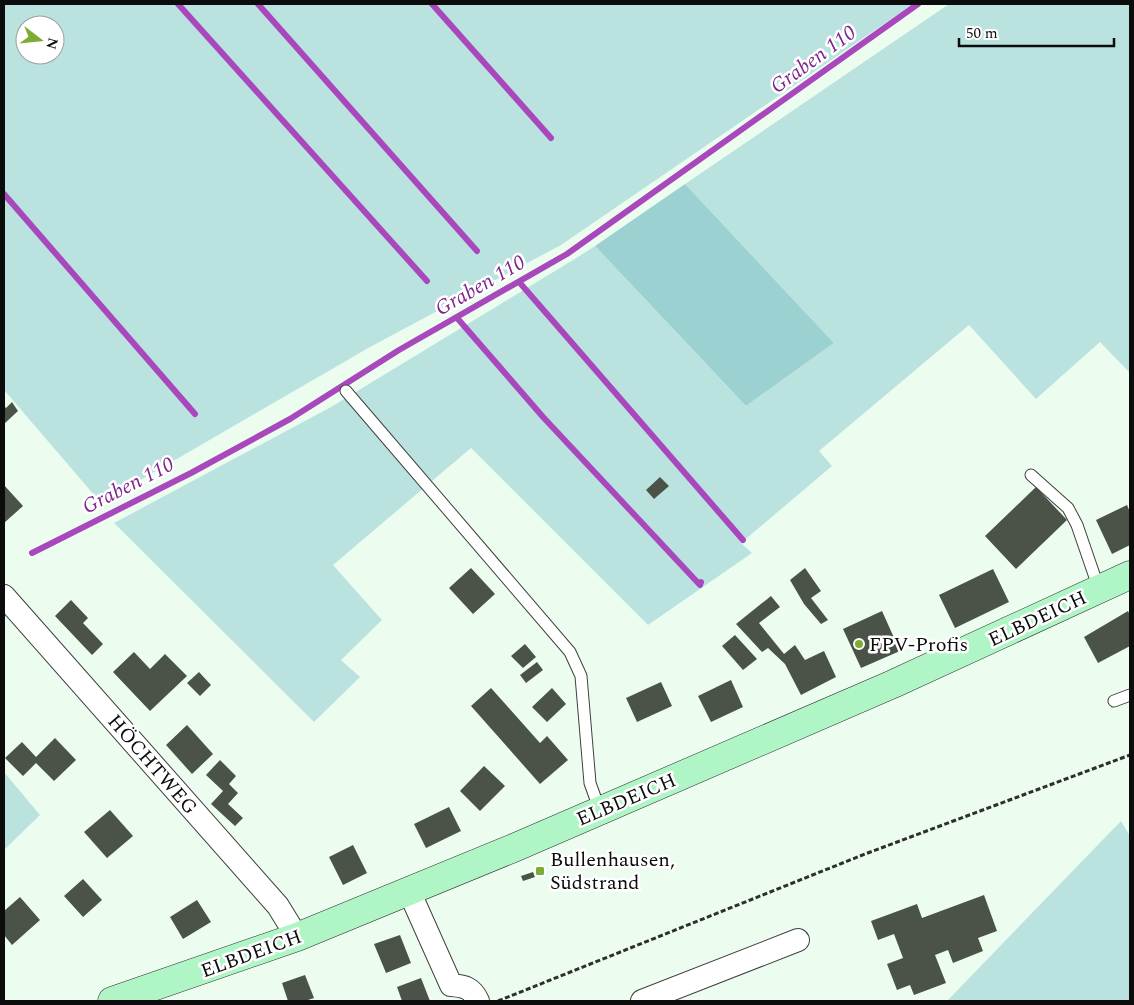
<svg xmlns="http://www.w3.org/2000/svg" width="1134" height="1005" font-family="Spectral,serif">
  <style>
    .green { fill: #bae3e0; fill-rule: evenodd }
    .forest { fill: #9bd2d1 }
    .lines { fill: none; stroke-linecap: round; stroke-linejoin: round }
    .stream { stroke: #a947bd; stroke-width: 6 }
    .building { fill: #4b5349 }
    .lane-casing { stroke: #3f3f3f; stroke-width: 13 }
    .street-casing { stroke: #3f3f3f; stroke-width: 24 }
    .secondary-casing { stroke: #2e2e2e; stroke-width: 29 }
    .path { stroke: #2e2e2e; stroke-width: 3; stroke-dasharray: 5 2.5; stroke-linecap: butt }
    .lane { stroke: #fff; stroke-width: 11 }
    .street { stroke: #fff; stroke-width: 22 }
    .secondary { stroke: #aff5c6; stroke-width: 28 }
    .poi-dot { fill: #7dab34; stroke: #fff; stroke-width: 2 }
    .labels { text-anchor: middle; stroke-width: 5; stroke-linejoin: round; paint-order: stroke }
    .street-label { font-size: 20px; fill: #0c0c0c; stroke: #fff }
    .poi-label { font-size: 20px; fill: #0c0c0c; stroke: #fff; text-anchor: start }
    .water-label { font-size: 21px; font-style: italic; fill: #80248e; stroke: #fff }
  </style>
  <rect width="100%" height="100%" fill="#ecfdf0"/>
  <path class="green" d="M4 4H913L561 245 370 347 101 503 4 390ZM25 25H55V55H25Z
    M949 4H1130V373L1100 342 1036 399 969 325 819 451 832 466 741 543 752 553 648 625 471 448 333 565 382 620 341 660 360 677 314 722 114 523 331 407 573 260 595 246 746 406 834 343 685 184Z
    M4 772 40 815 4 850Z
    M1121 821 1130 836V1001H947Z"/>
  <path class="forest" d="M685 184 834 343 746 406 595 246Z"/>
  <g class="lines">
    <path class="stream" d="M178 4 427 281
      M258 4 477 251
      M432 4 551 138
      M4 194 195 414
      M520 283 743 540
      M458 319 543 417 700 585 701 582
      M32 553 191 473 290 419 399 350 567 254 918 4"/>
  </g>
  <path class="building" d="M12 402 18 411 4 424V406L6 408Z
    M660 477 669 486 654 499 646 490Z
    M4 485 23 506 4 523Z
    M1036 487 1067 520 1016 569 985 536Z
    M1127 505 1130 512V545L1112 554 1096 520Z
    M471 568 495 594 473 614 449 588Z
    M805 568 821 591 811 598 828 620 821 624 804 604 790 580Z
    M993 569 1009 602 955 628 939 595Z
    M771 596 780 607 759 623 784 654 795 645 805 660 824 651 836 677 801 695 785 664 768 648 762 652 736 624Z
    M71 600 88 618 83 623 103 644 92 655 55 616Z
    M882 611 900 651 861 668 843 629Z
    M1128 611 1130 615V646L1098 663 1084 637Z
    M735 635 757 659 743 670 722 646Z
    M525 644 536 657 523 668 511 656Z
    M134 652 150 669 165 654 187 676 150 711 113 672Z
    M537 662 543 670 526 683 520 675Z
    M199 672 211 685 200 696 187 683Z
    M731 680 743 707 711 722 698 696Z
    M661 682 672 706 637 722 626 698Z
    M491 688 540 743 547 736 568 760 540 784 471 706Z
    M552 688 566 704 547 722 532 707Z
    M187 725 213 754 192 774 166 745Z
    M55 738 76 760 54 781 36 763 23 776 5 758 22 742 36 757Z
    M220 760 236 776 229 784 238 793 228 804 243 818 235 826 211 804 223 791 206 775Z
    M484 766 505 786 480 811 460 791Z
    M449 807 461 831 426 848 414 824Z
    M110 810 133 836 107 858 84 832Z
    M353 845 367 873 343 885 329 857Z
    M533 872 535 877 523 881 521 876Z
    M83 879 102 900 83 917 64 896Z
    M984 895 997 931 978 938 983 951 953 963 948 950 935 955 946 983 914 995 910 985 897 990 887 964 903 958 894 934 878 940 871 921 917 904 922 918Z
    M20 897 40 920 12 945 4 935V911Z
    M197 900 211 922 183 939 170 917Z
    M400 935 411 963 386 973 374 944Z
    M305 975 314 998 305 1001H288L282 983Z
    M421 978 430 1001H402L397 987Z"/>
  <g class="lines">
    <g class="lane-casing">
      <path id="lane" d="M346 391 570 652 581 676 590 783 600 811
        M1031 475 1068 508 1077 525 1099 589
        M1114 701 1130 695"/>
    </g>
    <g class="street-casing">
      <path id="street" d="M4 596 278 906 297 937
        M409 891 451 985C465 986 472 988 478 1001
        M642 1001 798 940"/>
    </g>
    <g class="secondary-casing">
      <path id="secondary" d="M112 1001 297 937 516 847 893 684 1130 575"/>
    </g>
    <path class="path" d="M498 1001 865 854 1130 755"/>
    <use href="#lane" class="lane"/>
    <use href="#street" class="street"/>
    <use href="#secondary" class="secondary"/>
  </g>
  <g class="poi-dot">
    <circle cx="859" cy="644" r="5"/>
    <rect x="535" y="866" width="10" height="10" rx="2.5"/>
  </g>
  <g class="labels">
    <g class="street-label">
      <text transform="translate(1037 618) rotate(-25)" y="7">ELBDEICH</text>
      <text transform="translate(153 764) rotate(49)" y="7">HÖCHTWEG</text>
      <text transform="translate(626 799) rotate(-23)" y="7">ELBDEICH</text>
      <text transform="translate(251 953) rotate(-20)" y="7">ELBDEICH</text>
    </g>
    <g class="poi-label">
      <text x="869" y="651">FPV-Profis</text>
      <text x="550" y="866">Bullenhausen,<tspan x="550" dy="23">Südstrand</tspan></text>
    </g>
    <g class="water-label">
      <text transform="translate(813 59) rotate(-36)" y="7">Graben 110</text>
      <text transform="translate(480 285) rotate(-30)" y="7">Graben 110</text>
      <text transform="translate(128 485) rotate(-27)" y="7">Graben 110</text>
    </g>
  </g>
  <rect width="1134" height="1005" fill="none" stroke="#0c0c0c" stroke-width="10"/>
  <g transform="translate(40 40) rotate(106)"><circle r="24" fill="#ffffff" stroke="#9e9e9e"/>
  <path d="M0-4L9 19L0 12L-9 19Z" fill="#7dab34"/>
  <text y="-8" font-size="14" font-weight="bold" text-anchor="middle" fill="#0c0c0c">N</text>
  </g>
  <path d="M959 38v8h155v-8" fill="none" stroke="#0c0c0c" stroke-width="2.5"/>
  <text x="966" y="38" font-size="15" fill="#0c0c0c" stroke="#ffffff" stroke-width="4" paint-order="stroke">50 m</text>
</svg>
